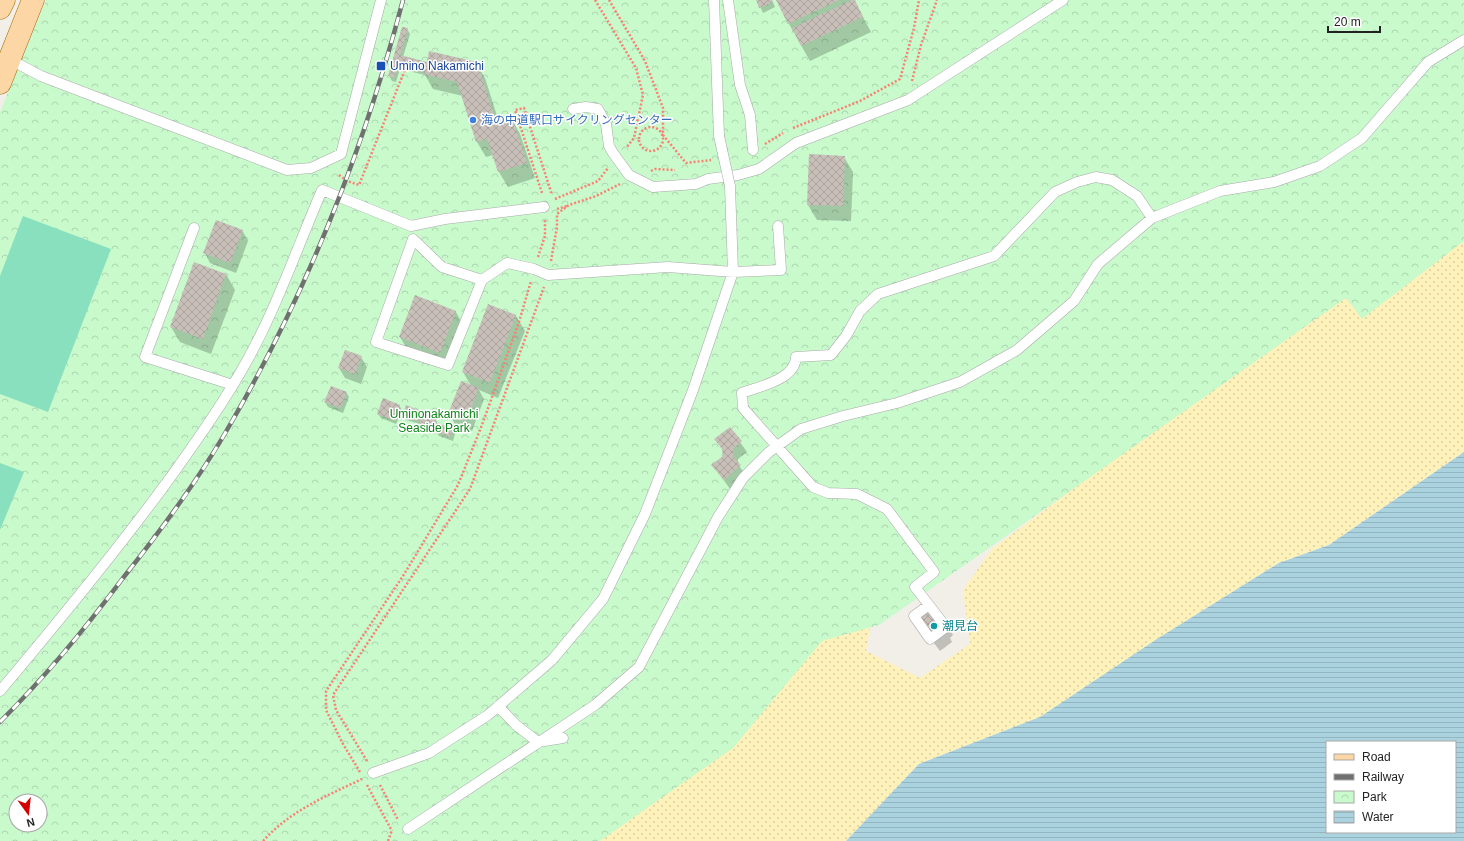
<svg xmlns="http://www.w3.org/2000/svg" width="1464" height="841" font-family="Arial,'Noto Sans JP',sans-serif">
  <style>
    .sand { fill: url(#sand-dots) }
    .park { fill: url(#park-crowns); fill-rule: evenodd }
    .pitch { fill: #88e0be }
    .water { fill: url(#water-rules); fill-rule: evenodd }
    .shadow { fill: #0003 }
    .building { fill: url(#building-cross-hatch) }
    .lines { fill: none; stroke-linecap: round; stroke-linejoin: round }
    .service-casing { stroke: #a9a9a9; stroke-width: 11 }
    .primary-casing { stroke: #a06b00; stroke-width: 23 }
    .path { stroke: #fa8072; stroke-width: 2.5; stroke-dasharray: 2 2; stroke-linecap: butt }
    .service { stroke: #fff; stroke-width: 10 }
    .primary { stroke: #fcd6a4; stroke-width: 22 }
    .rail-casing { stroke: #707070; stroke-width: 4.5 }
    .rail { stroke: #fff; stroke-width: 3; stroke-dasharray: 9; stroke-linecap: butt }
    .service-bridge-casing { stroke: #a9a9a9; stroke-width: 11; stroke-linecap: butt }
    .service-bridge { stroke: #fff; stroke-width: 10 }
    .transit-dot { fill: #1a4fb4; stroke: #fff; stroke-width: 1.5 }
    .shop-dot { fill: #3f7fe0; stroke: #fff; stroke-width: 1.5 }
    .culture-dot { fill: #0f9aa8; stroke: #fff; stroke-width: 1.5 }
    .labels { text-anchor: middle; stroke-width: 3; stroke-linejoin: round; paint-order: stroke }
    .transit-label { font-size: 12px; fill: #164399; stroke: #fff; text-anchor: start }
    .shop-label { font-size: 12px; fill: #366cbe; stroke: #fff; text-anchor: start }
    .park-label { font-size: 12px; fill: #0c8416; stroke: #fff }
    .culture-label { font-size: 12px; fill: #0d838f; stroke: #fff; text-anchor: start }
  </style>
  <defs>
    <pattern id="sand-dots" width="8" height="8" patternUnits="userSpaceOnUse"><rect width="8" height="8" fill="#fff1ba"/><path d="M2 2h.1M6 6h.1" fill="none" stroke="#dacea0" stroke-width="1.8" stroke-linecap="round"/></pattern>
    <pattern id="park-crowns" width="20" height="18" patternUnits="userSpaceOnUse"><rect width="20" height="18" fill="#c8facc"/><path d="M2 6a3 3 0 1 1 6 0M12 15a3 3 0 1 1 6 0" fill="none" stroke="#acd6af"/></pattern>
    <pattern id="water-rules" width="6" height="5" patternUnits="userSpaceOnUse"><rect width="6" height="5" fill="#aad3df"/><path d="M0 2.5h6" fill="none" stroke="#92b5bf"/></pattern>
    <pattern id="building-cross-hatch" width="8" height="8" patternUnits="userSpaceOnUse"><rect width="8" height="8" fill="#c7bfb8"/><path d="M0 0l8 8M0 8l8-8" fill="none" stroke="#aba49e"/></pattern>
  </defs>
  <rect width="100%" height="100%" fill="#f2efe9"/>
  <path class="sand" d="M1464 236V452L1329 545 1279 563 1157 639 1040 717 919 764 846 841H593L811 637 871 622 866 651 920 678 970 644 963 590 992 549 1348 286Z"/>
  <path class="park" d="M46 0H1464V241L1362 319 1346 298 879 625 822 641 733 748 600 841H0V112ZM16 801H40V825H16Z"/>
  <path class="pitch" d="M23 216 111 249 48 412 0 394V276Z
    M0 463 24 472 0 530Z"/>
  <path class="water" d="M1464 452V841H846L919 764 1040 717 1157 639 1279 563 1329 545ZM1327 742H1455V832H1327Z"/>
  <path class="shadow" d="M757 0H772L775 7 763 13Z
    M778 0H854L871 32 810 61 789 24Z
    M407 29 410 34 403 57 426 63H476L485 78 499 122 511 118 520 134 535 178 508 187 499 172 493 155 486 157 477 142 463 96 433 89 425 75 400 69 396 82 392 81 389 76Z
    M844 157 853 172 851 221 817 220 808 205Z
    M242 230 248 241 236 273 210 263 205 253Z
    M226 274 235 290 211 354 180 342 171 327Z
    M456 312 464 327 449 368 409 352 400 337Z
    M516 316 525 331 498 398 479 390 484 399 472 431 455 424 449 414 471 386 463 372Z
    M361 357 367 367 361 384 345 378 339 368Z
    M346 392 349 397 343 413 328 407 325 402Z
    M399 405 402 410 396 424 381 418 378 414Z
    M420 412 423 417 424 415 436 420 438 424 453 429 455 434 453 441 439 436 436 431 435 434 423 429 420 424 406 420 403 416Z
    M730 428 747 452 738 459V464L746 476 730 489 713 465 724 456V452L716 439Z
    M947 625 953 635 950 638 952 642 940 651 924 630Z"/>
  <path class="building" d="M756 0H772L773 2 759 8Z
    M776 0H839L788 24Z
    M852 0H855L863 17 801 46 792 28Z
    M402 27 408 28 400 55 427 62 429 51 477 62 496 122 512 117 527 163 498 172 487 139 476 142 457 82 423 74 424 71 397 65 394 78 388 76Z
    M809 154 845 156 843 206 807 205Z
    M216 220 243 230 230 263 203 253Z
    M194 262 226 274 203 339 170 327Z
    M415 295 456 311 440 353 399 337Z
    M488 304 516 315 490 383 462 372Z
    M345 350 362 356 355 374 338 368Z
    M461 381 479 388 466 421 448 414Z
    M331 386 347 392 340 408 324 402Z
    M383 398 400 405 394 420 377 414Z
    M406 405 421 411 417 421 402 416Z
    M423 414 436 419 432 430 419 424Z
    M438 423 453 429 450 437 435 431Z
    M730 427 742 441 733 449V457L741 465 724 480 711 465 723 456 722 449 714 439Z
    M931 609 947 631 933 641 917 619Z"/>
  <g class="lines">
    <g class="service-casing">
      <path id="service" d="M714 0 719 136
        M728 0 740 85 750 115 753 150
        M7 58 41 76 287 170 311 168 341 154 381 0
        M573 109 586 107 598 109 606 124 609 146 613 153 629 175 653 187 696 184 708 179 738 175 759 169 796 143 908 100 1063 0
        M194 228 145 357 233 385
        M482 280 442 267 413 239 376 342 448 365 482 280 507 263 534 269 548 275 668 267 733 272 781 270 778 226
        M929 605 914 616 930 639 946 627 915 587 934 572 887 509 857 494 828 493 813 487 743 408 742 393C760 386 795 380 796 357L831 355 846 336 860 311 878 294 994 256 1055 192 1077 182 1096 177 1112 180 1137 196 1152 218
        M0 691C59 621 116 552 170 478 197 440 225 401 248 359 277 306 298 246 322 190L411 226 445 219 544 207
        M498 706 516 725 538 742 563 738
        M373 773 429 753 488 715 552 660 603 599 645 514 693 390 733 272 730 186
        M408 829 595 705 639 667 718 517 743 478 769 452 801 429 843 416 897 403 960 382 1017 350 1074 301 1098 264 1152 218 1220 191 1274 182 1320 166 1362 138 1428 62 1464 40"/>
    </g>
    <g class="primary-casing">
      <path id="primary" d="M0 8 4 0
        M0 83 33 0"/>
    </g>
    <path class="path" d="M595 0 636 68 643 95 634 138 626 148
      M609 0 645 61 663 108V135L686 163 711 160
      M912 81 921 45 937 0
      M639 139a12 12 0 1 1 24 0a12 12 0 1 1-24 0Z
      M793 128 860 101 900 79 914 28 919 0
      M765 144 783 133
      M651 171 655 169 675 170
      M339 175 347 181 359 185 406 67
      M542 193 515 110 524 108 552 195
      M555 199 598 181 608 168
      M557 209 567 206
      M538 257 545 236V219
      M551 261 557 227V214L569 205 596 196 620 184
      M367 761 336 710 333 695 470 489 544 287
      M360 772 343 744 326 710V691L403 576 458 485 482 425 519 322 531 281
      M367 785 392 831
      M380 785 398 820
      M263 841C290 811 326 796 362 779
      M388 841 392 830"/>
    <use href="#service" class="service"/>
    <use href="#primary" class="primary"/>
    <g class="rail-casing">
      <path id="rail" d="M0 722C45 677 85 629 123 578 162 529 200 478 231 423 308 290 364 149 403 0"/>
    </g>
    <use href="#rail" class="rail"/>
    <g class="service-bridge-casing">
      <path id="service-bridge" d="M719 136 730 186"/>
    </g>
    <use href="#service-bridge" class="service-bridge"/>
  </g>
  <rect class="transit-dot" x="376" y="61" width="10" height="10" rx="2"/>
  <circle class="shop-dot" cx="473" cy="120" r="4"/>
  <circle class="culture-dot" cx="934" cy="626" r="4"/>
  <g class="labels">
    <g class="transit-label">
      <text x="390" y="70">Umino Nakamichi</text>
    </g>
    <g class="shop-label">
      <text x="481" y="124">海の中道駅口サイクリングセンター</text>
    </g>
    <g class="park-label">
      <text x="434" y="418">Uminonakamichi<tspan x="434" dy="14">Seaside Park</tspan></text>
    </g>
    <g class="culture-label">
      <text x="942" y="630">潮見台</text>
    </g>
  </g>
  <rect x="1326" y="741" width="130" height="92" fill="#ffffff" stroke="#a7a7a7"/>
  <rect x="1334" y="754" width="20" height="6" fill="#fcd6a4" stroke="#a7a7a7"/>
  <text x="1362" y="761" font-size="12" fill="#222222">Road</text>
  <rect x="1334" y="774" width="20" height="6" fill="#707070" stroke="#a7a7a7"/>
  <text x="1362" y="781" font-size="12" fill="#222222">Railway</text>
  <rect x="1334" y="791" width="20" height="12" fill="url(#park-crowns)" stroke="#a7a7a7"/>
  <text x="1362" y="801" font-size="12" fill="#222222">Park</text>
  <rect x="1334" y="811" width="20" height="12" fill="url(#water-rules)" stroke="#a7a7a7"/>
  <text x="1362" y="821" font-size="12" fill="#222222">Water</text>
  <g transform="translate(28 813) rotate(165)"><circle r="19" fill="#ffffff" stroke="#a7a7a7"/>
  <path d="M0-3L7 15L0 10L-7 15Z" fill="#d40000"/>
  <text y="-6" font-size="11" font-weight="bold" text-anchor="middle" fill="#222222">N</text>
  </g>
  <path d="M1328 26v6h52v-6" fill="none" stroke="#222222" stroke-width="2"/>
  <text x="1334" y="26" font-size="12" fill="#222222" stroke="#ffffff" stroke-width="3" paint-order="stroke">20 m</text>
</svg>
